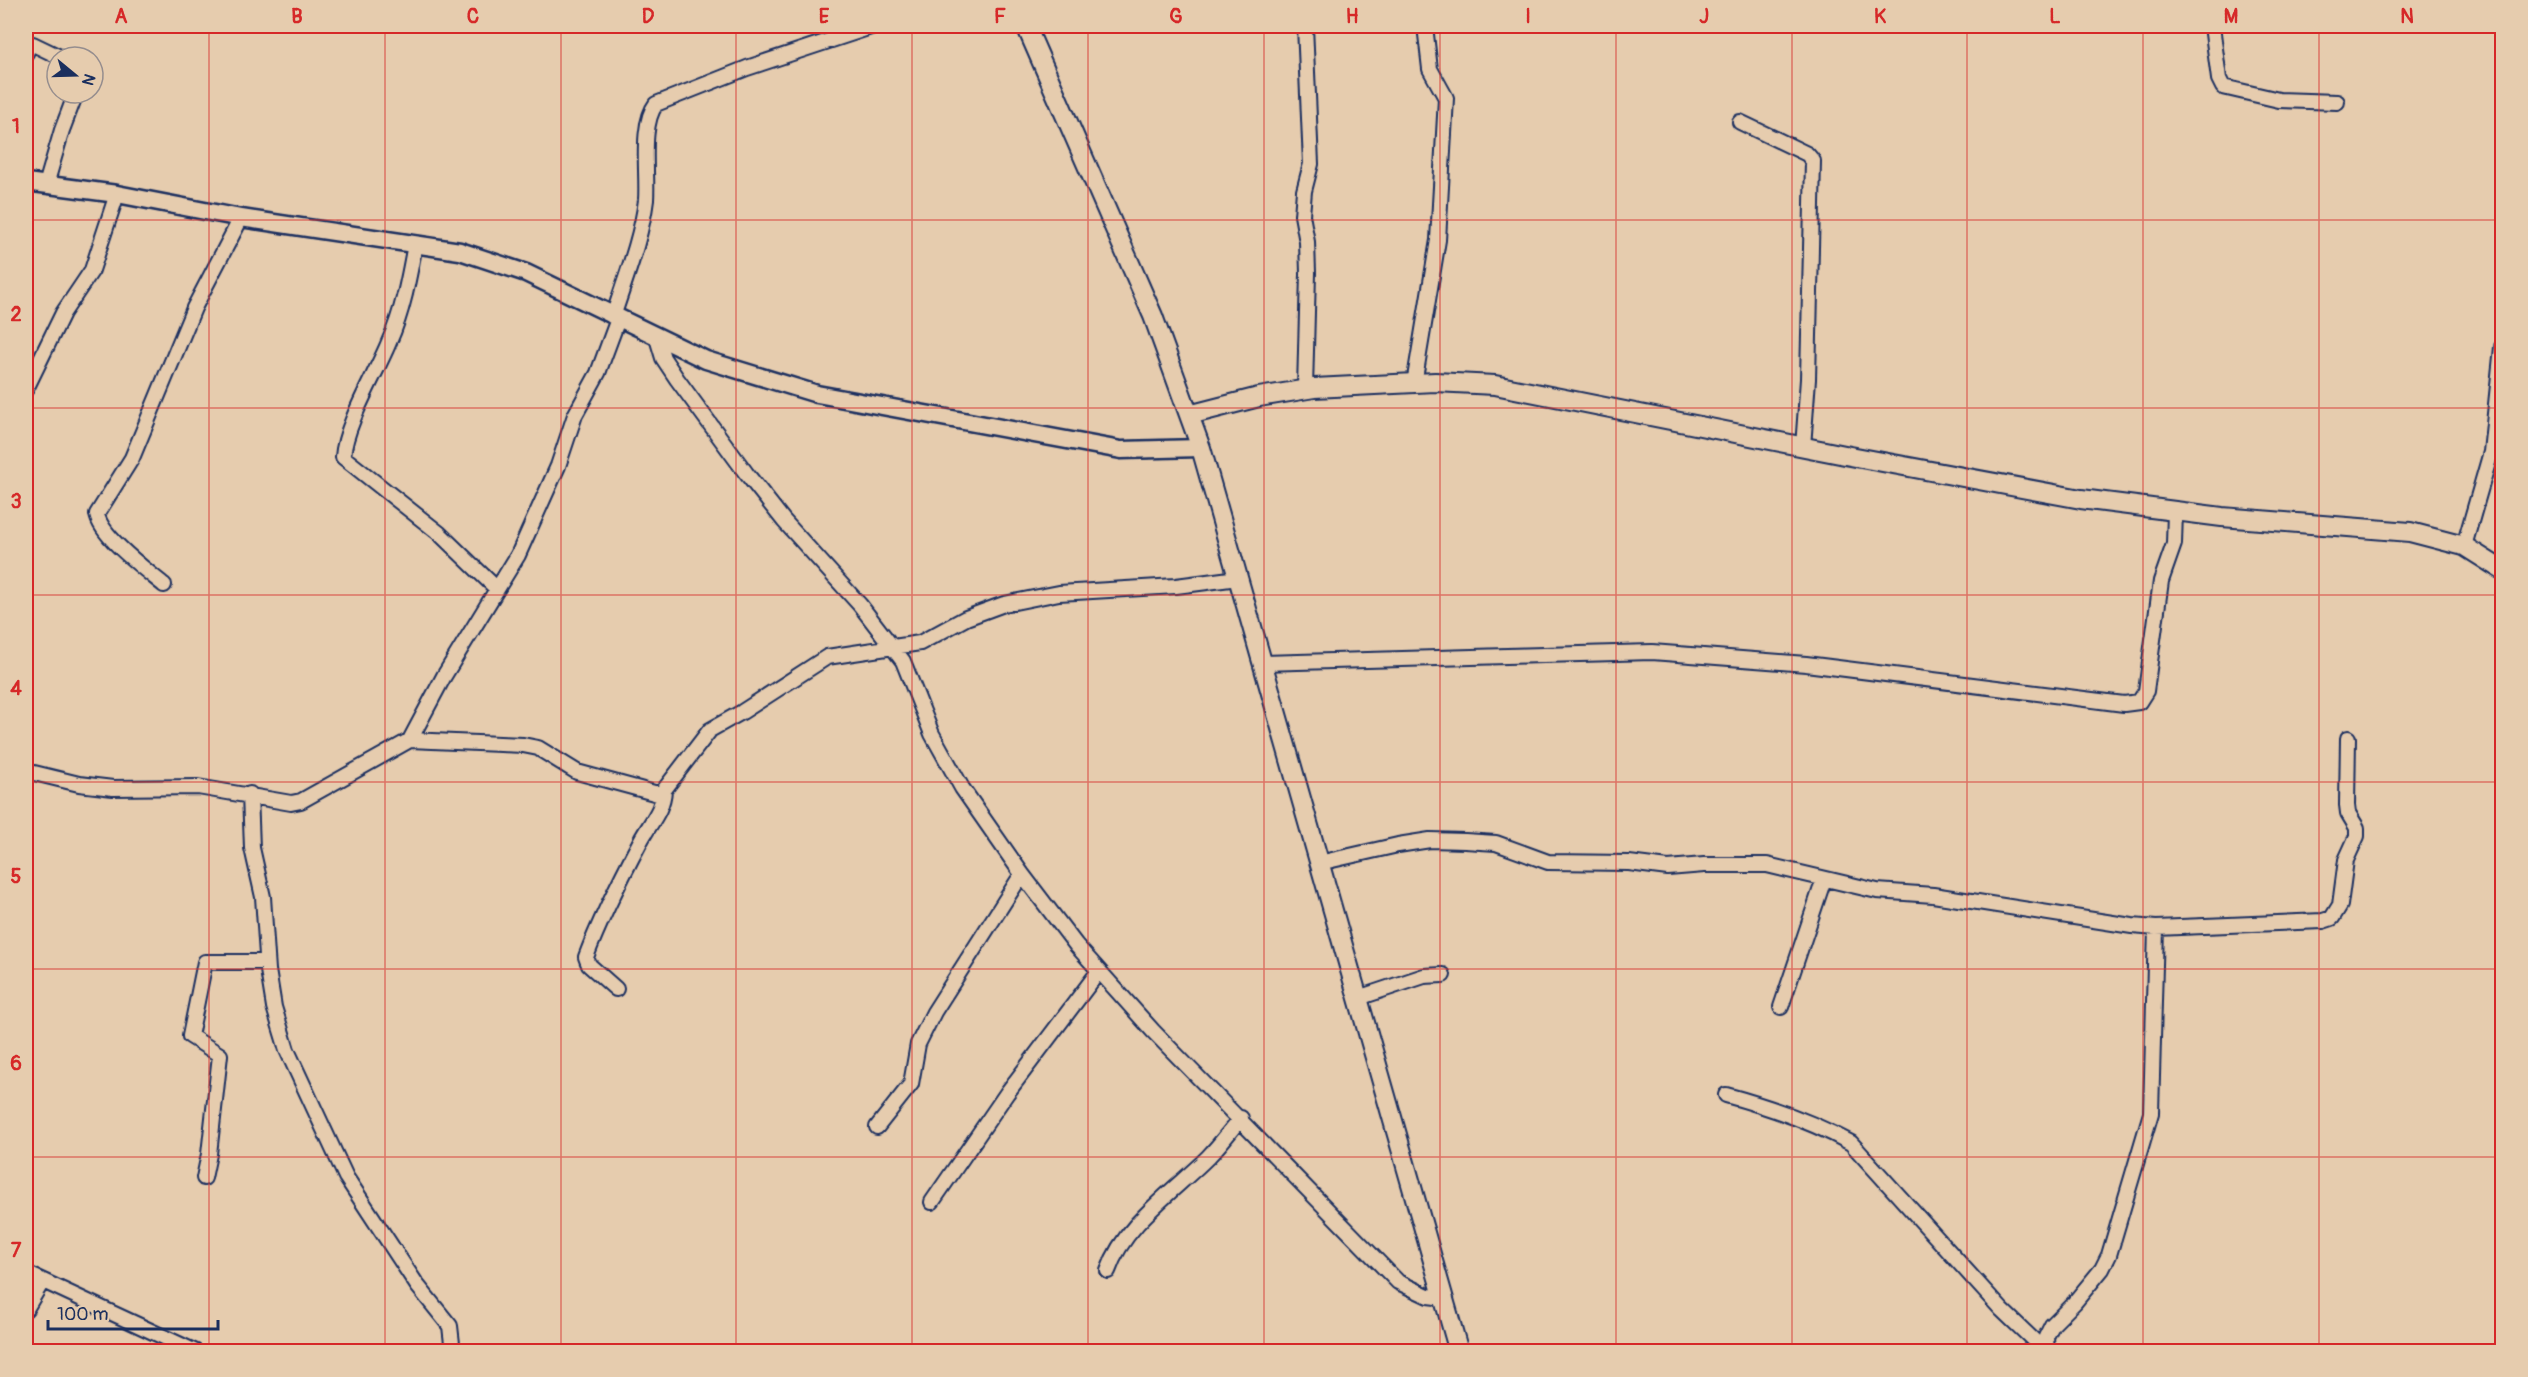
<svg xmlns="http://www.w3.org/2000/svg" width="2528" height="1377" font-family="Pangolin,sans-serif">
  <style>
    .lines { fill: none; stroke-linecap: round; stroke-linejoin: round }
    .minor-casing { stroke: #1b2f5e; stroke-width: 18 }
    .tertiary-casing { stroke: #1b2f5e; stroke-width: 21 }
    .secondary-casing { stroke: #1b2f5e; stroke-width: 22 }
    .minor { stroke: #e6ccae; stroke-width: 14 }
    .tertiary { stroke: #e6ccae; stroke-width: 16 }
    .secondary { stroke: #e6ccae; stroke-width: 18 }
    .grid { fill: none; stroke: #d62828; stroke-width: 1.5; stroke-opacity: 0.55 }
    .neatline { fill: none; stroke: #d62828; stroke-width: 2 }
    .grid-label { font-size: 20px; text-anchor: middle; font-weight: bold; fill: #d62828 }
  </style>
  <rect width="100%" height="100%" fill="#e6ccae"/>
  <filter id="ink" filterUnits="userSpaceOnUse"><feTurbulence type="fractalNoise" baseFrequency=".0167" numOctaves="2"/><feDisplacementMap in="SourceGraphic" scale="12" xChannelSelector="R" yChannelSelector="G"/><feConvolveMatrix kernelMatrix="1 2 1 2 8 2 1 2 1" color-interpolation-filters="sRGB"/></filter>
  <g filter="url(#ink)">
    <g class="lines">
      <g class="minor-casing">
        <path id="minor" d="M1305 26 1311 164 1304 191 1302 215 1307 242 1308 273 1305 389
          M2212 26 2219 79 2223 87 2279 100 2337 102
          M26 53 29 46 33 44 60 57
          M1740 122 1807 154 1813 161 1808 379 1803 447
          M46 185 62 130 76 93
          M415 244C409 277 403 311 389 342 376 374 345 424 343 457L439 533 497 589
          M613 317C625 279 641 240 646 200 648 173 640 125 656 104L747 68 874 26
          M657 338 663 358 677 379 746 473 784 521 860 605 903 661 932 734 962 788 1022 874 1076 945 1153 1031 1398 1282 1428 1296 1444 1298
          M1414 384 1438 240 1446 98 1430 69 1425 26
          M26 389 63 313 92 270 117 194
          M2464 546 2491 452 2502 347
          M164 585C146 570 100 536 97 514L132 458 194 308 241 218
          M1262 663 1652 652 1806 664 2124 704 2139 702 2146 691 2161 581 2174 544 2175 512
          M410 740 523 745 538 748 577 772 658 794 664 790 710 730 742 712 827 657 920 643 966 618 1004 604 1059 593 1176 586 1238 578
          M26 771 79 784 113 788 198 787 291 803 301 801 410 740 444 676 518 555 558 466 575 415 598 373 618 319
          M250 794 252 848 263 897 268 970 274 1007 287 1050 346 1177 417 1285 450 1326 453 1352
          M1319 863 1398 845 1430 840 1465 841 1496 843 1548 862 1629 863 1668 868 1704 865H1767L1877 891 1933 895 2132 926 2156 928 2323 921 2332 918 2340 905 2346 860 2357 836V828L2348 813 2347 805 2348 738
          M616 989 589 965 586 957C601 917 621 878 641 840 650 823 663 810 664 790
          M1358 998 1424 976 1443 975
          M1781 1007 1824 879
          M1726 1095C1770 1107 1811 1121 1851 1143L2002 1310 2046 1352
          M877 1127 911 1084 918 1044 934 1012 1022 874
          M204 1178 209 1154 220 1055 190 1036 205 962H267
          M932 1202 1007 1093 1099 971
          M1108 1271C1124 1224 1174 1191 1208 1157 1220 1145 1230 1131 1241 1118
          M26 1273 196 1352
          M26 1309 42 1282
          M2047 1352 2046 1337 2052 1325 2074 1303 2102 1269 2109 1255 2151 1113 2156 928"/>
      </g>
      <g class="tertiary-casing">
        <path id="tertiary" d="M26 182 117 194 241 218 460 251 526 273 706 360 817 394 1121 450 1201 448"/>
      </g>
      <g class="secondary-casing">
        <path id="secondary" d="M1026 26 1153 316 1201 448 1459 1352
          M1189 415 1259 397 1314 388 1435 382 1495 385 1845 455 2081 499 2222 517 2410 532 2464 546 2502 570"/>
      </g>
      <use href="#minor" class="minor"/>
      <use href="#tertiary" class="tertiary"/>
      <use href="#secondary" class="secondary"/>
    </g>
  </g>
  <path class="grid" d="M209 26V1352M385 26V1352M561 26V1352M736 26V1352M912 26V1352M1088 26V1352M1264 26V1352M1440 26V1352M1616 26V1352M1792 26V1352M1967 26V1352M2143 26V1352M2319 26V1352M26 220H2502M26 408H2502M26 595H2502M26 782H2502M26 969H2502M26 1157H2502"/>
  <rect width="2528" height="1377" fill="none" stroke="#e6ccae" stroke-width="66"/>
  <g transform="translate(75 75) rotate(109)"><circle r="28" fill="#e6ccae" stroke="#958d8e" stroke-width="1.5"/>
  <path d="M0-4.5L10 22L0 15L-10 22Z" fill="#1b2f5e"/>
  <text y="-9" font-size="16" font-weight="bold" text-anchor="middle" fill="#1b2f5e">N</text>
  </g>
  <path d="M48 1320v9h170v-9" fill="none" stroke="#1b2f5e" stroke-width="3"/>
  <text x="57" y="1320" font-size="18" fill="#1b2f5e" stroke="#e6ccae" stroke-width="4.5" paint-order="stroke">100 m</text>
  <rect x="33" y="33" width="2462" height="1311" class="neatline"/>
  <g class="grid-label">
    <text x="121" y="23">A</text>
    <text x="297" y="23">B</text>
    <text x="473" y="23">C</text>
    <text x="648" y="23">D</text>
    <text x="824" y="23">E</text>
    <text x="1000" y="23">F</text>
    <text x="1176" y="23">G</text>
    <text x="1352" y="23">H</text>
    <text x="1528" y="23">I</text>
    <text x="1704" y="23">J</text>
    <text x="1880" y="23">K</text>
    <text x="2055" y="23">L</text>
    <text x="2231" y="23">M</text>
    <text x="2407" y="23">N</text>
    <text x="16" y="133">1</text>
    <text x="16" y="321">2</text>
    <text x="16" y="508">3</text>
    <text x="16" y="695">4</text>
    <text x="16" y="883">5</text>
    <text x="16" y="1070">6</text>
    <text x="16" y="1257">7</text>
  </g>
</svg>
